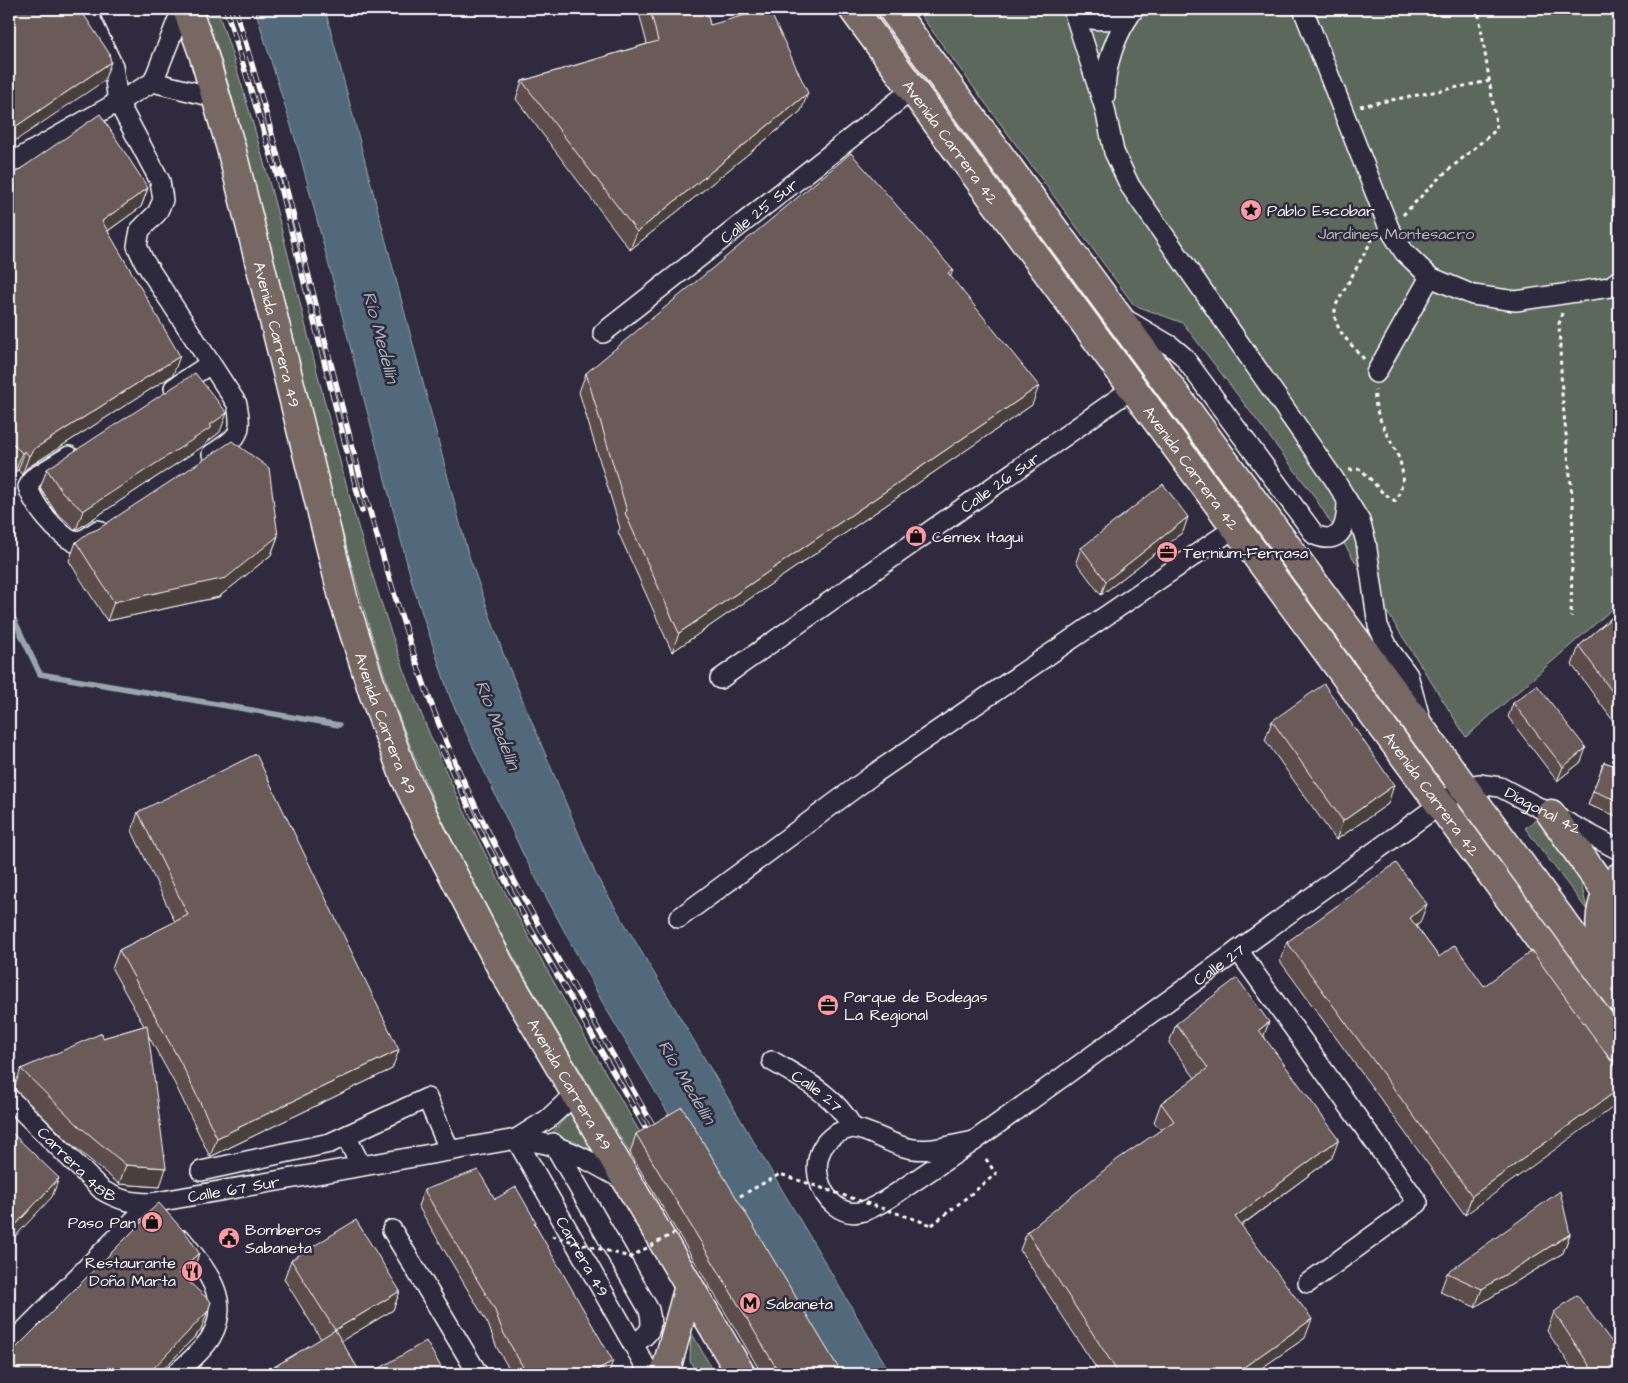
<svg xmlns="http://www.w3.org/2000/svg" width="1628" height="1383" font-family="'Architects Daughter',sans-serif">
  <style>
    .green { fill: #5b675c; stroke: #adb3ae }
    .water { fill: #51697a; stroke: #97a5af }
    .lines { fill: none; stroke-linecap: round; stroke-linejoin: round }
    .stream { stroke: #97a5af; stroke-width: 5.5 }
    .minor-casing { stroke: #fff; stroke-width: 22 }
    .highway-casing { stroke: #fff; stroke-width: 31 }
    .path { stroke: #fff; stroke-width: 3; stroke-dasharray: 4 4; stroke-linecap: butt }
    .minor { stroke: #2f2a3d; stroke-width: 19 }
    .highway { stroke: #776864; stroke-width: 28 }
    .rail-casing { stroke: #fff; stroke-width: 5.5 }
    .rail { stroke: #2f2a3d; stroke-width: 4; stroke-dasharray: 11; stroke-linecap: butt }
    .path-bridge { stroke: #fff; stroke-width: 3; stroke-dasharray: 4 4; stroke-linecap: butt }
    .wall { fill: #5b4d4c; stroke: #fff }
    .shaded-wall { fill: #4a3f3e; stroke: #fff }
    .building { fill: #6a5a58; stroke: #fff }
    .labels { text-anchor: middle; stroke-width: 5; stroke-linejoin: round; paint-order: stroke }
    .street-label { font-size: 16px; fill: #fff; stroke: #2f2a3d }
    .poi-label { font-size: 16px; fill: #fff; stroke: #2f2a3d; text-anchor: start }
    .park-label { font-size: 16px; fill: #b5bbb6; stroke: #2f2a3d }
    .water-label { font-size: 18px; font-style: italic; fill: #a8b4bc; stroke: #2f2a3d }
  </style>
  <rect width="100%" height="100%" fill="#2f2a3d"/>
  <filter id="ink" filterUnits="userSpaceOnUse"><feTurbulence type="fractalNoise" baseFrequency=".02" numOctaves="2"/><feDisplacementMap in="SourceGraphic" scale="10" xChannelSelector="R" yChannelSelector="G"/><feConvolveMatrix kernelMatrix="1 2 1 2 8 2 1 2 1" color-interpolation-filters="sRGB"/></filter>
  <g filter="url(#ink)">
    <path class="green" d="M203 9H217C292 225 325 454 404 669 465 836 558 989 646 1143L630 1153C540 1003 445 854 389 688 337 534 304 374 263 216 245 147 229 75 203 9Z
      M916 9H1619V603L1466 737 1312 493 1183 323 1134 305Z
      M1538 818 1579 873 1587 910 1525 828Z
      M572 1111 595 1158 551 1134Z
      M691 1332 715 1374H697L690 1361Z"/>
    <path class="water" d="M255 9H325L467 550 503 653 596 875 891 1374H823L605 1007 523 854 451 700 413 586 300 155Z"/>
    <g class="lines">
      <path class="stream" d="M9 609 40 674 339 725"/>
      <g class="minor-casing">
        <g id="minor">
          <path d="M86 9 113 66 118 102 160 181 163 200 157 213 140 230 137 246 144 261 237 404C243 436 238 437 212 454"/>
          <path d="M1073 9 1105 109 1114 152 1130 186 1334 479 1360 521 1366 542 1378 626 1389 649 1408 675 1420 718"/>
          <path d="M1303 9 1389 228 1404 252 1430 277 1473 295 1516 301 1610 287 1619 280"/>
          <path d="M1075 16C1094 21 1109 21 1128 18"/>
          <path d="M153 82 217 98"/>
          <path d="M1105 96C1105 64 1115 35 1134 9"/>
          <path d="M9 164 153 82 182 9"/>
          <path d="M1125 319 1171 346 1183 356 1315 535C1344 547 1347 521 1347 500"/>
          <path id="s1" d="M603 333 913 89"/>
          <path d="M1376 373 1430 277"/>
          <path d="M174 388 210 364"/>
          <path d="M69 456 33 478 28 487C34 506 56 533 74 542L85 539 98 530"/>
          <path id="s2" d="M720 679 1133 388"/>
          <path d="M679 918 874 774 1236 527"/>
          <path d="M1238 950 1418 1203 1308 1283"/>
          <path id="s3" d="M772 1061C804 1080 835 1095 853 1128"/>
          <path id="s4" d="M9 1098 102 1190C119 1200 131 1203 151 1203L516 1139C566 1144 585 1159 627 1182"/>
          <path d="M853 1128C871 1131 886 1142 904 1147 926 1154 952 1145 974 1141 952 1156 929 1171 907 1186 894 1195 879 1206 864 1211 820 1225 791 1139 853 1128Z"/>
          <path d="M346 1136 361 1166"/>
          <path id="s5" d="M516 1139 650 1374"/>
          <path d="M516 1139 548 1119 576 1093"/>
          <path id="s6" d="M974 1141 1464 787 1479 784 1500 787 1619 850"/>
          <path d="M553 1143 649 1310C654 1329 650 1334 633 1344"/>
          <path d="M201 1171 330 1143 427 1098 450 1151"/>
          <path d="M392 1230 478 1374"/>
          <path d="M9 1346 151 1203"/>
          <path d="M176 1374C187 1363 203 1351 211 1337 233 1299 205 1269 182 1240"/>
        </g>
      </g>
      <g class="highway-casing">
        <g id="highway">
          <path id="s7" d="M187 9 203 53 231 148 344 601 373 692 404 775 429 828 501 967 741 1374"/>
          <path id="s8" d="M853 9 1619 1047"/>
          <path d="M892 9 1619 998"/>
          <path d="M1551 814 1607 893"/>
          <path d="M1608 976C1601 941 1591 905 1619 877"/>
          <path d="M665 1374 689 1286"/>
        </g>
      </g>
      <path class="path" d="M1360 106 1490 81
        M1403 215 1438 179 1497 129 1478 9
        M1562 313 1559 324 1562 394 1573 505 1571 617
        M1364 359C1350 342 1330 328 1336 305L1374 236
        M1349 470 1361 469 1381 491 1395 501C1421 459 1371 433 1375 390
        M932 1225 996 1174 984 1156"/>
      <use href="#minor" class="minor"/>
      <use href="#highway" class="highway"/>
      <g class="rail-casing">
        <path id="rail" d="M226 9 277 175 362 511
          M235 9C307 235 347 471 428 695 462 790 513 880 563 968 596 1024 627 1081 660 1137
          M441 748 483 837 530 928 653 1141"/>
      </g>
      <use href="#rail" class="rail"/>
      <path class="path-bridge" d="M733 1200 780 1174 932 1225
        M552 1236 630 1257 680 1230"/>
    </g>
    <path class="wall" d="M638 9H706L710 25 801 111 630 250 516 99 522 81 647 44Z
      M9 177 148 188 141 207 108 231 173 375 27 468 22 475 18 470 15 472 9 466Z
      M950 277 1032 405 672 652 618 532 620 528 579 392 586 373Z
      M220 432 207 442 205 445 76 530 55 511 40 488 47 469Z
      M1183 532 1101 595 1076 562 1081 548Z
      M278 536 271 555 219 597 107 621 69 561 76 542Z
      M1619 611V729L1572 665 1579 646Z
      M1513 703 1581 762 1557 781 1508 717Z
      M1272 721 1388 804 1336 840 1265 740Z
      M1604 762 1619 767V817L1588 805Z
      M138 812 392 1069 210 1157 176 1086 148 1035 160 1187 119 1184 71 1144 14 1088 21 1069 103 1038 144 1026 112 969 119 950 175 922 132 831Z
      M1420 923 1416 926 1439 957 1619 1072 1465 1215 1280 961 1287 942Z
      M1176 1024 1264 1036 1332 1158 1241 1226 1305 1338 1253 1374H1100L1020 1250 1027 1232 1161 1130 1154 1122 1161 1103 1195 1078 1169 1043Z
      M636 1134 842 1374H762L630 1153Z
      M424 1190 495 1199 536 1222 535 1225 608 1374H512L497 1348 488 1324 418 1206Z
      M141 1219 199 1253 193 1271 185 1278 201 1330 159 1374H9V1355L139 1225Z
      M1570 1234 1563 1253 1475 1307 1440 1292 1447 1273Z
      M291 1260 400 1291 393 1310 341 1341 361 1374H263L264 1373 321 1339 284 1279Z
      M1554 1312 1619 1374H1576L1547 1331Z"/>
    <path class="shaded-wall" d="M111 62 104 81 9 145V131Z
      M808 93 801 111 630 250 637 232Z
      M148 188 141 207 95 240 102 221Z
      M953 270 946 289 948 273Z
      M180 356 173 375 27 468 22 475 29 456 34 449Z
      M1039 386 1032 405 672 652 679 633Z
      M227 413 220 432 207 442 205 445 76 530 83 511Z
      M25 451 18 470 15 472 22 453Z
      M1188 517 1183 532 1101 595 1106 581Z
      M278 536 271 555 219 597 107 621 114 602Z
      M1586 748 1581 762 1557 781 1563 767Z
      M1394 785 1388 804 1336 840 1343 821Z
      M1427 904 1420 923 1403 936 1410 918Z
      M1269 1022 1262 1041 1259 1030Z
      M399 1050 392 1069 210 1157 217 1138Z
      M1619 1089V1103L1465 1215 1472 1196Z
      M1339 1139 1332 1158 1228 1235 1235 1217Z
      M126 1165 166 1168 160 1187 119 1184Z
      M59 1178 52 1197 9 1243V1232Z
      M1570 1234 1563 1253 1475 1307 1482 1289Z
      M199 1253 193 1271 172 1290 178 1272Z
      M400 1291 393 1310 328 1349 335 1330Z
      M211 1302 201 1330 159 1374H148Z
      M1312 1319 1305 1338 1253 1374H1234Z
      M613 1361 608 1374H589Z"/>
    <path class="building" d="M9 9H80L109 53 111 62 9 131Z
      M650 9H706L710 25 766 9H769L808 93 637 232 522 81 658 41Z
      M100 114 148 188 102 221 180 356 34 449 29 456 25 451 22 453 9 440V177Z
      M851 153 953 270 948 273 1039 386 679 633 625 513 627 511 586 373Z
      M195 373 227 413 210 425 212 427 83 511 62 492 47 469Z
      M232 441 269 468 278 536 226 578 114 602 76 542 88 533 98 529Z
      M1163 484 1188 517 1106 581 1081 548Z
      M1619 611V701L1579 646Z
      M1324 684 1394 785 1343 821 1272 721Z
      M1537 685 1586 748 1563 767 1513 703Z
      M256 754 399 1050 217 1138 183 1067 119 950 188 915 138 812Z
      M1604 762 1619 767V801L1593 791Z
      M1396 863 1427 904 1410 918 1439 957 1455 945 1484 986 1532 951 1619 1072V1089L1472 1196 1287 942Z
      M1237 978 1269 1022 1259 1030 1339 1139 1235 1217 1312 1319 1234 1374H1119L1027 1232 1118 1159 1174 1121 1161 1103 1208 1068 1176 1024Z
      M147 1025 166 1168 126 1165 78 1125 21 1069 102 1033 103 1038Z
      M682 1107 842 1374H780L636 1134Z
      M10 1131 59 1178 9 1232V1133Z
      M478 1170 495 1199 516 1187 536 1222 534 1223 613 1361 589 1374H527L503 1332 494 1308 424 1190Z
      M1560 1191 1570 1234 1482 1289 1447 1273Z
      M159 1203 188 1236 199 1253 178 1272 211 1302 208 1311 148 1374H14L9 1369V1355L143 1221 141 1219Z
      M356 1220 400 1291 335 1330 291 1260Z
      M1577 1295 1619 1352V1374H1595L1554 1312Z
      M335 1330 361 1374H264V1373Z
      M426 1341 445 1374H370Z"/>
  </g>
  <defs>
    <g id="sight-disc" transform="scale(1.125)"><circle r="9.5" fill="#ff9aa2" stroke="#2f2a3d"/><path d="M0-6L1.8-2.2L6-1.7L2.9 1.2L3.7 5.4L0 3.3L-3.7 5.4L-2.9 1.2L-6-1.7L-1.8-2.2Z" fill="#111"/></g>
    <g id="shop-disc" transform="scale(1.125)"><circle r="9.5" fill="#ff9aa2" stroke="#2f2a3d"/><path d="M-5-2.5h2.3a2.7 3.5 0 0 1 5.4 0H5L5.5 6h-11ZM-1.5-2.5h3a1.5 2.3 0 0 0-3 0Z" fill="#111"/></g>
    <g id="office-disc" transform="scale(1.125)"><circle r="9.5" fill="#ff9aa2" stroke="#2f2a3d"/><path d="M-6-3h4V-5.5h4V-3h4V5H-6ZM-1-4.5V-3h2v-1.5ZM-6 0V1H6V0Z" fill="#111"/></g>
    <g id="civic-disc" transform="scale(1.125)"><circle r="9.5" fill="#ff9aa2" stroke="#2f2a3d"/><path d="M-.6-6.5H3V-4.5H.6V-3L4-1V1h2V6H-6V1h2V-1L-.6-3ZM-1.2 2.5V6h2.4V2.5Z" fill="#111"/></g>
    <g id="restaurant-disc" transform="scale(1.125)"><circle r="9.5" fill="#ff9aa2" stroke="#2f2a3d"/><path d="M-5-6h1v4h1v-4h1v4h1v-4h1v5L-1.5 .5V6h-2V.5L-5-1ZM5-6V6H3V1.5H1.5Q1.5-4 5-6Z" fill="#111"/></g>
    <g id="metro-disc" transform="scale(1.125)"><circle r="9.5" fill="#ff9aa2" stroke="#2f2a3d"/><path d="M-5.5 5V-5H-3L0 0L3-5H5.5V5H3V-.5L0 4L-3-.5V5Z" fill="#111"/></g>
  </defs>
  <g fill-rule="evenodd">
    <use href="#sight-disc" x="1251" y="210"/>
    <use href="#shop-disc" x="916" y="536"/>
    <use href="#office-disc" x="1167" y="552"/>
    <use href="#office-disc" x="828" y="1005"/>
    <use href="#shop-disc" x="152" y="1222"/>
    <use href="#civic-disc" x="229" y="1238"/>
    <use href="#restaurant-disc" x="192" y="1271"/>
    <use href="#metro-disc" x="750" y="1303"/>
  </g>
  <g class="labels">
    <g class="street-label">
      <text dy="6" stroke="none"><textPath href="#s8" startOffset="165">Avenida Carrera 42</textPath></text>
      <text dy="6" stroke="none"><textPath href="#s1" startOffset="198">Calle 25 Sur</textPath></text>
      <text dy="6" stroke="none"><textPath href="#s7" startOffset="338">Avenida Carrera 49</textPath></text>
      <text dy="6" stroke="none"><textPath href="#s8" startOffset="570">Avenida Carrera 42</textPath></text>
      <text dy="6" stroke="none"><textPath href="#s2" startOffset="342">Calle 26 Sur</textPath></text>
      <text dy="6" stroke="none"><textPath href="#s7" startOffset="742">Avenida Carrera 49</textPath></text>
      <text dy="6" stroke="none"><textPath href="#s8" startOffset="975">Avenida Carrera 42</textPath></text>
      <text dy="6" stroke="none"><textPath href="#s6" startOffset="690">Diagonal 42</textPath></text>
      <text dy="6" stroke="none"><textPath href="#s6" startOffset="302">Calle 27</textPath></text>
      <text dy="6" stroke="none"><textPath href="#s7" startOffset="1148">Avenida Carrera 49</textPath></text>
      <text dy="6" stroke="none"><textPath href="#s3" startOffset="54">Calle 27</textPath></text>
      <text dy="6" stroke="none"><textPath href="#s4" startOffset="95">Carrera 48B</textPath></text>
      <text dy="6" stroke="none"><textPath href="#s4" startOffset="266">Calle 67 Sur</textPath></text>
      <text dy="6" stroke="none"><textPath href="#s5" startOffset="135">Carrera 49</textPath></text>
    </g>
    <g class="poi-label">
      <text x="1267" y="216">Pablo Escobar</text>
      <text x="932" y="542">Cemex Itagui</text>
      <text x="1183" y="558">Ternium-Ferrasa</text>
      <text x="844" y="1002">Parque de Bodegas<tspan x="844" dy="18">La Regional</tspan></text>
      <text x="136" y="1228" text-anchor="end">Paso Pan</text>
      <text x="245" y="1235">Bomberos<tspan x="245" dy="18">Sabaneta</tspan></text>
      <text x="176" y="1268" text-anchor="end">Restaurante<tspan x="176" dy="18">Doña Marta</tspan></text>
      <text x="766" y="1309">Sabaneta</text>
    </g>
    <g class="park-label">
      <text x="1396" y="239">Jardines Montesacro</text>
    </g>
    <g class="water-label">
      <text transform="translate(381 337) rotate(75)" y="6">Río Medellín</text>
      <text transform="translate(498 725) rotate(69)" y="6">Río Medellín</text>
      <text transform="translate(687 1082) rotate(59)" y="6">Río Medellín</text>
    </g>
  </g>
  <rect width="1628" height="1383" fill="none" stroke="#2f2a3d" stroke-width="30"/>
  <rect x="15" y="15" width="1598" height="1353" fill="none" stroke="#fff" stroke-width="2" filter="url(#ink)"/>
</svg>
